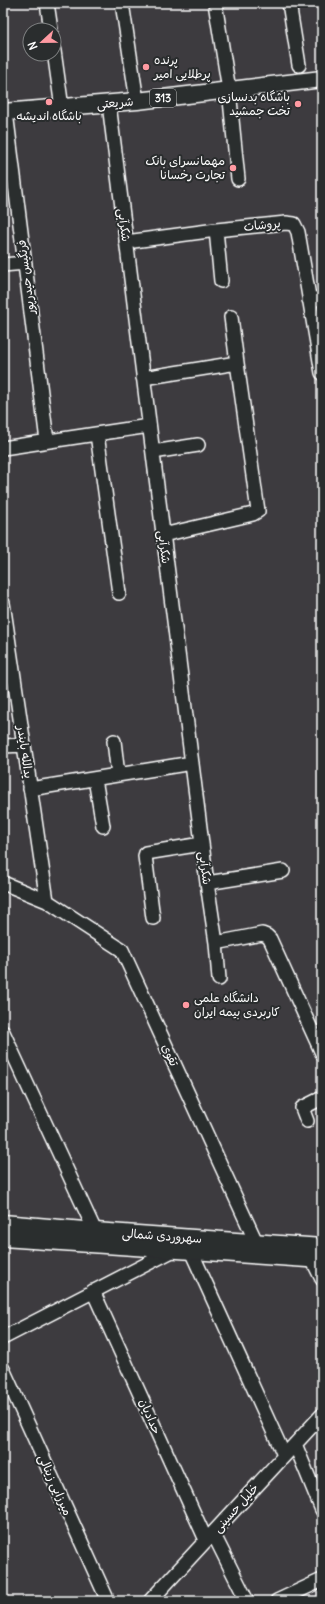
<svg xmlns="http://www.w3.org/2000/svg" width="325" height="1604" font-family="Delius,'Playpen Sans Arabic',sans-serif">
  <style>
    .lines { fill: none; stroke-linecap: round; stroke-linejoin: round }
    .minor-casing { stroke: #fff; stroke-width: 16 }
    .major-casing { stroke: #fff; stroke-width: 19 }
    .minor { stroke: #2a2d2e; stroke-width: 13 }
    .major { stroke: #2a2d2e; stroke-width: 16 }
    .poi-dot { fill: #ff9aa2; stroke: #2a2d2e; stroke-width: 1.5 }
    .labels { text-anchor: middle; stroke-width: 4; stroke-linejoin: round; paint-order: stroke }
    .shield { fill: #2a2d2e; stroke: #bfc0c0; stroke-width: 1 }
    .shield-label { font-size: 11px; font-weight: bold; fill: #fff }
    .poi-label { font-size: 12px; fill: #fff; stroke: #2a2d2e; text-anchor: start }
    .street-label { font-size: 12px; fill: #fff; stroke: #2a2d2e }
  </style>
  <rect width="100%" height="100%" fill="#3d3b3f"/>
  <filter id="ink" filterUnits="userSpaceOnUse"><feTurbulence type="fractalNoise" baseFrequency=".025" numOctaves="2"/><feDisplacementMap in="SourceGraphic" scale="8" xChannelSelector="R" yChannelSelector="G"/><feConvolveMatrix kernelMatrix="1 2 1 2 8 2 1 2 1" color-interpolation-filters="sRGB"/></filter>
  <g filter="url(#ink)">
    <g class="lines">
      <g class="minor-casing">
        <path id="minor" d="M47 3 51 30
          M122 3 137 101
          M215 3 229 90 238 179
          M289 3 299 65
          M54 51 62 108
          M109 104 207 883 216 943 262 934 267 936 270 939 322 1053
          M6 112 47 441
          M216 230 221 281
          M126 242 216 230 286 223 294 224 298 232 322 373
          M3 265 25 263
          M309 300 322 298
          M143 378 237 363
          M97 434 119 593
          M3 448 149 426
          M153 452 198 445
          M163 535 253 514 258 511 237 363 231 317
          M3 603 47 901
          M114 741 118 775
          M3 746 24 745
          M95 779 103 826
          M30 789 192 763
          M3 883 47 901 122 950 256 1242
          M207 883 283 871
          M153 918 145 856 146 853 202 844
          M216 943 219 979
          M3 1032 95 1231
          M307 1121 302 1108 322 1098
          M191 1251 284 1455
          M312 1259 322 1279
          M93 1291 206 1540
          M3 1338 174 1250
          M3 1369 108 1601
          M295 1444 322 1510
          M213 1533 247 1601
          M150 1601 322 1415
          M277 1601 322 1580"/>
      </g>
      <g class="major-casing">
        <path id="major" d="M3 112 137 101 322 79
          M3 1223 95 1231 322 1247
          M3 1238 322 1260"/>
      </g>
      <use href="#minor" class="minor"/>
      <use href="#major" class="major"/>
    </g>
  </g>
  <g class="poi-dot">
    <circle cx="146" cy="67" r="4"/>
    <circle cx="49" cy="102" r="4"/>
    <circle cx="298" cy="104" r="4"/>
    <circle cx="233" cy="168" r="4"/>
    <circle cx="186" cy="1005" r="4"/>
  </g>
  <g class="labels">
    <rect class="shield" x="150" y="89" width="26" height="18" rx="3"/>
    <g class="shield-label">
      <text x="163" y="102">313</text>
    </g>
    <g class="poi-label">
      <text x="154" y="64">پرنده<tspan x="154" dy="14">پرطلایی امیر</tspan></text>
      <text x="290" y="101" text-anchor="end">باشگاه بدنسازى<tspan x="290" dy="14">تخت جمشيد</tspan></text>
      <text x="49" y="120" text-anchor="middle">باشگاه اندیشه</text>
      <text x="225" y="165" text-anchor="end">مهمانسرای بانک<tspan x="225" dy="14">تجارت رخسانا</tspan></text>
      <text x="194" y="1002">دانشگاه علمی<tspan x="194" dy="14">کاربردی بیمه ایران</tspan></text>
    </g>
    <g class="street-label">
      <text transform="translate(115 103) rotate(-5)" y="4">شریعتی</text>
      <text transform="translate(124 225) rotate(83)" y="4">شکرآبی</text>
      <text transform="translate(262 225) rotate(-6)" y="4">پروشات</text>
      <text transform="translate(26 277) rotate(-97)" y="4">فرنگیس حیدرپور</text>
      <text transform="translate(164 547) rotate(83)" y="4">شکرآبی</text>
      <text transform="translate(25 752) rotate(82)" y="4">یدالله بایندر</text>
      <text transform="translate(205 868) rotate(83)" y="4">شکرآبی</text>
      <text transform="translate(170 1055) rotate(65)" y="4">تقوی</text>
      <text transform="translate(162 1236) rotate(4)" y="4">سهروردی شمالی</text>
      <text transform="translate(150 1416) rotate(66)" y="4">حدادیان</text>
      <text transform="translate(55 1485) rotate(66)" y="4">میرزایی زینالی</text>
      <text transform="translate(236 1508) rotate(-48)" y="4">خلیل حسینی</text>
    </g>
  </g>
  <rect width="325" height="1604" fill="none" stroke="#2a2d2e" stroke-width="16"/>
  <rect x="8" y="8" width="309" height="1588" fill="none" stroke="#fff" stroke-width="1.5" filter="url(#ink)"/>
  <g transform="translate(42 42) rotate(248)"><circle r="19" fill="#2a2d2e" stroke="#7f8182"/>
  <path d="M0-3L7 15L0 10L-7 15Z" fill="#ff9aa2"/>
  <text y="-6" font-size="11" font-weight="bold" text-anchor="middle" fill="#ffffff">N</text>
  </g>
</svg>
